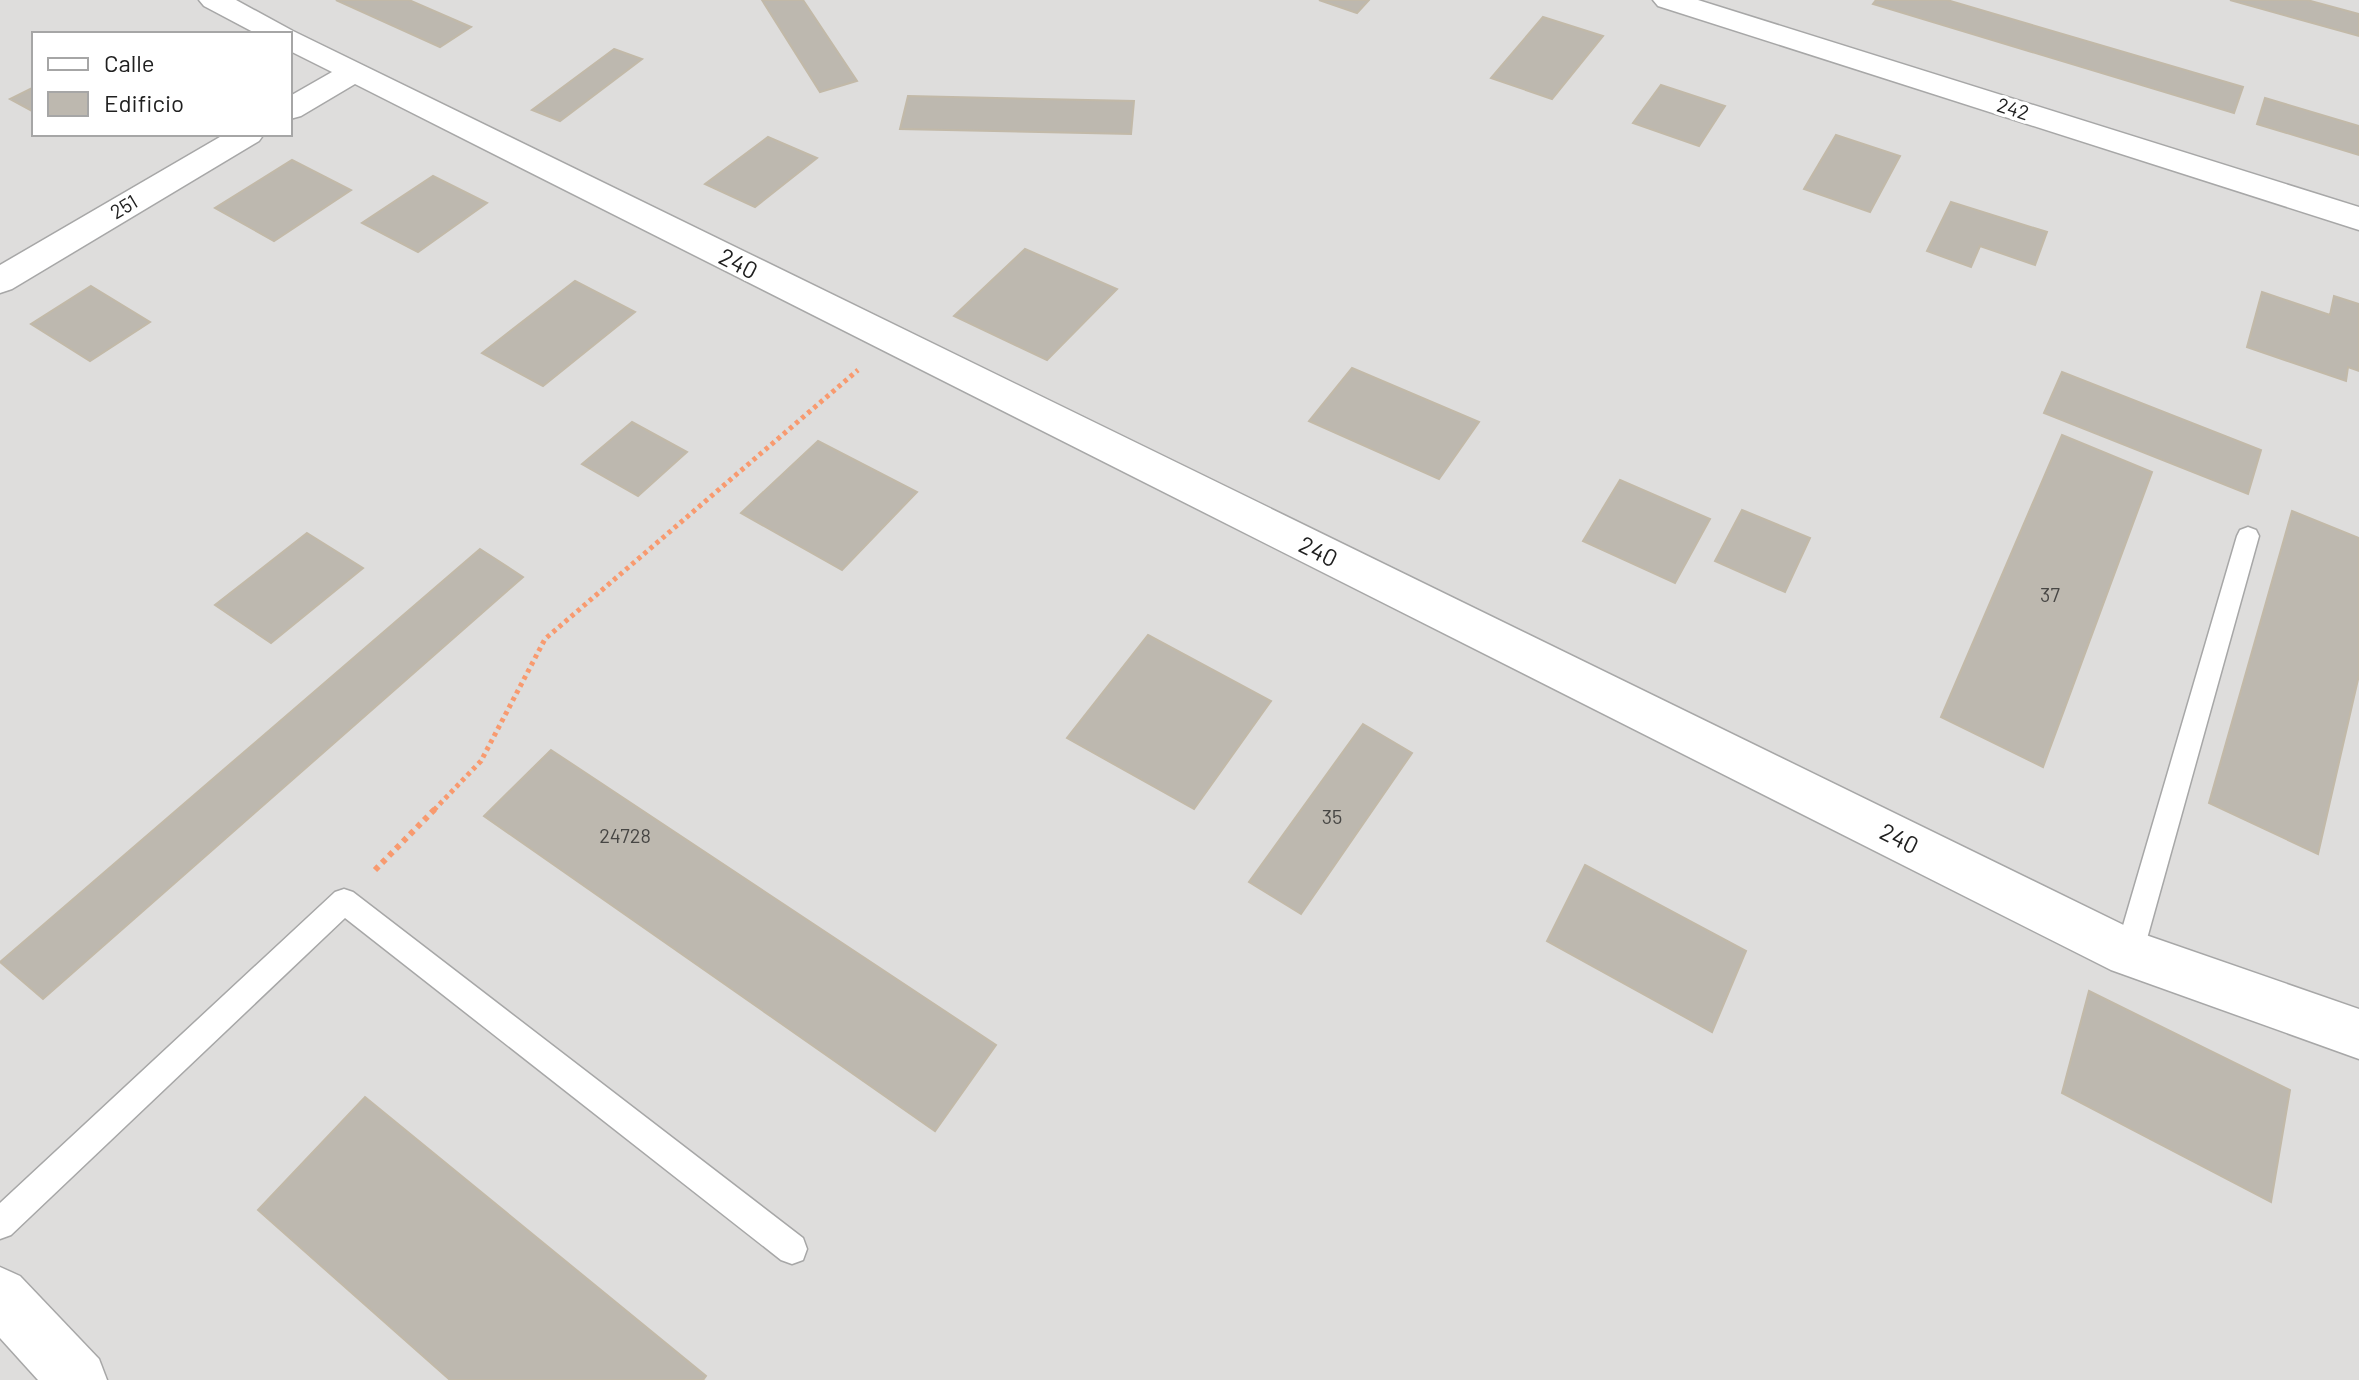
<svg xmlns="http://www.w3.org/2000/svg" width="2359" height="1380" font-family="Barlow,sans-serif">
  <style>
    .residential { fill: #dedddc; fill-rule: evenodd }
    .building { fill: #bdb8af; stroke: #c2b9a8; stroke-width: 2 }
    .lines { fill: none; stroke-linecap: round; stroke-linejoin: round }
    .service-casing { stroke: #a7a7a7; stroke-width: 3 }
    .minor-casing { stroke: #a7a7a7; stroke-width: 3 }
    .tertiary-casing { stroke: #a7a7a7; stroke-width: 3 }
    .path-far1 { stroke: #f89a6f; stroke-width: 5; stroke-dasharray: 4 4; stroke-linecap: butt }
    .path { stroke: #f89a6f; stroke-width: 6; stroke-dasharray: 5 5; stroke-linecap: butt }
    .service { fill: #fff; fill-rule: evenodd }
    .minor { fill: #fff; fill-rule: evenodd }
    .tertiary { fill: #fff; fill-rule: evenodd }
    .labels { text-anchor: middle; stroke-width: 7; stroke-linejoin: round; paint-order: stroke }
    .far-street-label { font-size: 20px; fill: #202020; stroke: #fff }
    .number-label { font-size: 20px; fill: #474644 }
    .street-label { font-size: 24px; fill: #202020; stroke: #fff }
  </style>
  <rect width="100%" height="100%" fill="#f0efe6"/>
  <path class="residential" d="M0 0H2359V1380H0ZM34 34H290V134H34Z"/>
  <path class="building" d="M336 0H409L471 27 440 47Z
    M762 0H803L857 81 820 92Z
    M1319 0H1369L1357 13Z
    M1876 0H1947L2243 87 2234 113 1873 4Z
    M2230 0H2307L2359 14V36Z
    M1543 17 1603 36 1552 99 1491 78Z
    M614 49 642 59 560 121 532 110Z
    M1661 85 1725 106 1699 146 1633 123Z
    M34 87V112L10 99Z
    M908 96 1134 101 1131 134 900 129Z
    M2265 98 2359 126V155L2257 124Z
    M1836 135 1900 156 1870 212 1804 189Z
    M768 137 817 158 755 207 705 184Z
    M292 160 351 190 274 241 215 208Z
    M433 176 487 203 418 252 362 223Z
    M1951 202 2047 232 2035 265 1980 246 1971 267 1927 251Z
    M1025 249 1117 289 1047 360 954 316Z
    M575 281 635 312 543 386 482 353Z
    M91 286 150 322 90 361 31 324Z
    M2262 292 2330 315 2334 296 2359 304V371L2348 367 2346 381 2247 347Z
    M1352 368 1479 422 1439 479 1309 421Z
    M2062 372 2261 450 2248 494 2044 413Z
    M632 422 687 452 638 496 582 464Z
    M2062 435 2152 472 2043 767 1941 717Z
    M818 441 917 492 842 570 741 513Z
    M1620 480 1710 519 1675 583 1583 541Z
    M1742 510 1810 538 1785 592 1715 561Z
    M2292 511 2359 538V675L2318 854 2209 803Z
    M307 533 363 568 271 643 215 605Z
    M480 549 523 577 43 999 0 962Z
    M1148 635 1271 701 1194 809 1067 738Z
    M1363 724 1412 753 1301 914 1249 882Z
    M551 750 996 1045 935 1131 484 816Z
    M1585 865 1746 951 1712 1032 1547 941Z
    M2089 991 2290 1090 2271 1202 2062 1093Z
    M365 1097 706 1376 703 1380H450L258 1210Z"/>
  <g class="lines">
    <g class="service-casing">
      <path id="service" d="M2248 527 2256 530 2259 536 2143 953 2139 962 2129 966 2119 962 2115 953 2237 536 2240 530Z
        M344 889 353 892 803 1238 807 1249 803 1260 792 1264 781 1260 345 918 11 1235 0 1239V1203L335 892Z"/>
    </g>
    <g class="minor-casing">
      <path id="minor" d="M199 0H236L293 31 2140 933 2359 1009V1059L2111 970 355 84 301 116 290 119V96L332 72 290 51V34H257L204 6Z
        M1653 0H1698L2359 207V230L1658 6Z
        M225 134H264L259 141 12 289 0 293V265Z"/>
    </g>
    <g class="tertiary-casing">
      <path id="tertiary" d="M0 1267 20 1276 99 1359 107 1380H38L0 1338Z"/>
    </g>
    <path class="path-far1" d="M434 810 481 761 545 639 858 370"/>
    <path class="path" d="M375 870 436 808"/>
    <use href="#service" class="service"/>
    <use href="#minor" class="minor"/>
    <use href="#tertiary" class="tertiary"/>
  </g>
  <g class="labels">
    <g class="far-street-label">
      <text transform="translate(2013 109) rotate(18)" y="7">242</text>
      <text transform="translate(124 207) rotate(-31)" y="7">251</text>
    </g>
    <g class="number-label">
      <text x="2050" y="602">37</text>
      <text x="1332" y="824">35</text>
      <text x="625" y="843">24728</text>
    </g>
    <g class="street-label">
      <text transform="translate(738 264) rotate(27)" y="8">240</text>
      <text transform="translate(1318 552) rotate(26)" y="8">240</text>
      <text transform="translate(1899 839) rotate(26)" y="8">240</text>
    </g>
  </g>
  <rect x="32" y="32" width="260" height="104" fill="#ffffff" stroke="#a6a6a6" stroke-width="2"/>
  <rect x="48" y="58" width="40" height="12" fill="#ffffff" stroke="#a6a6a6" stroke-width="2"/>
  <text x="104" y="72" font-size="24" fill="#202020">Calle</text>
  <rect x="48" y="92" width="40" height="24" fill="#bdb8af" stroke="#a6a6a6" stroke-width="2"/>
  <text x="104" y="112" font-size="24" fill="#202020">Edificio</text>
</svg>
